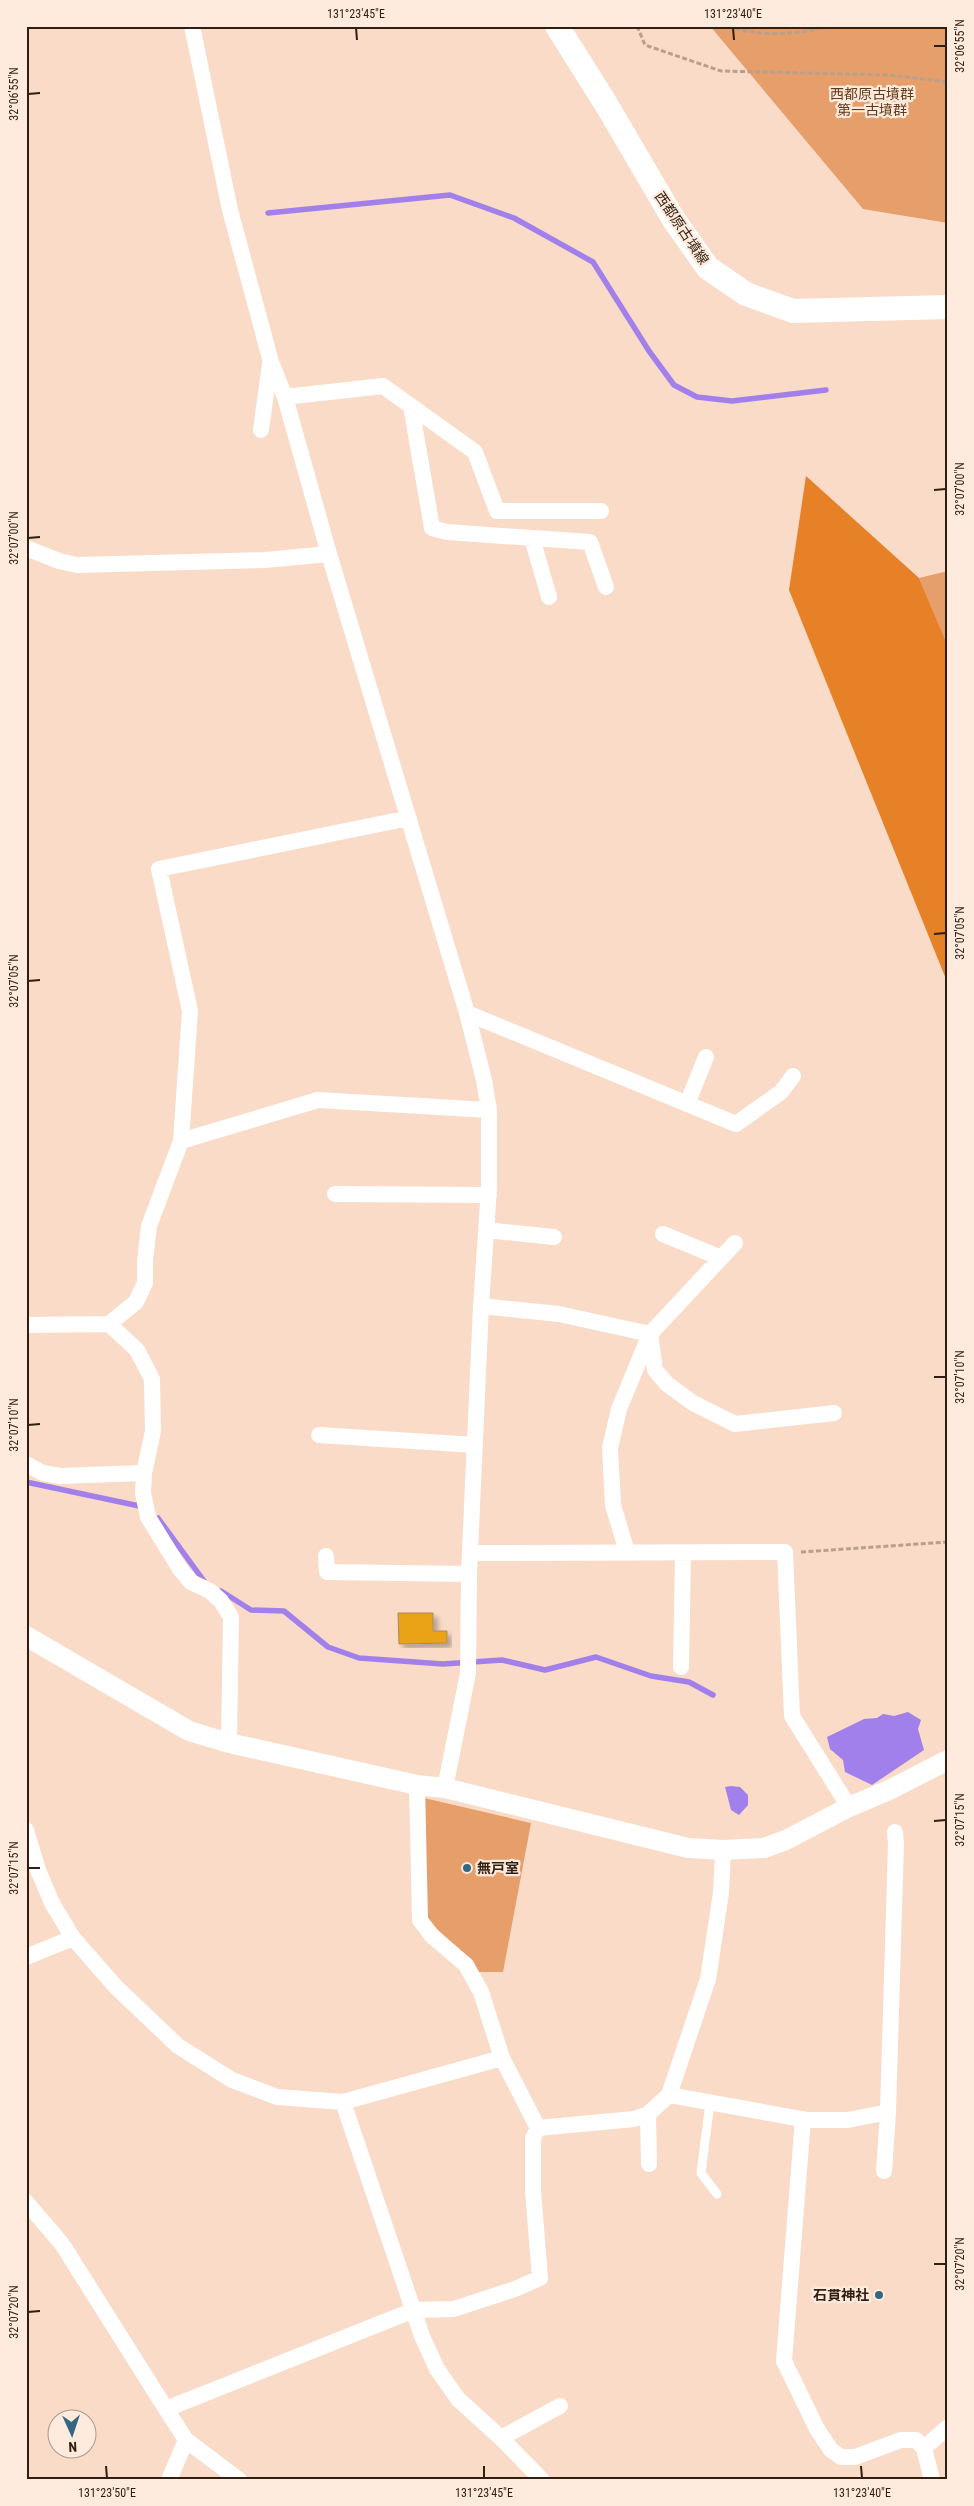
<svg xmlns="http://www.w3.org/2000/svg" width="974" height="2506" font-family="'Roboto Condensed','Noto Sans JP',sans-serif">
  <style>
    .green { fill: #e69e6a }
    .forest { fill: #e68127 }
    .water { fill: #a180eb }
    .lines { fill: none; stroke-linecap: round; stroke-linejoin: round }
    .stream { stroke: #a180eb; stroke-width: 5.5 }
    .building { fill: #eaa214; stroke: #a98a5d; filter: url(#shadow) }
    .path { stroke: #b99f8d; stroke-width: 3; stroke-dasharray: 5 2.5; stroke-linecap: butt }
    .service { stroke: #fff; stroke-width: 9 }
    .minor { stroke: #fff; stroke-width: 16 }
    .tertiary { stroke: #fff; stroke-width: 20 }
    .secondary { stroke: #fff; stroke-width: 24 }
    .ticks { fill: none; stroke: #301e11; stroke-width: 2 }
    .poi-dot { fill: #346784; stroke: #ffebdd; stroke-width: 2 }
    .labels { text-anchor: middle; stroke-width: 4.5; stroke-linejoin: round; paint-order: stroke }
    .park-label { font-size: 14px; fill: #633a19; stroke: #ffebdd }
    .street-label { font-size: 14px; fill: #301e11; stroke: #ffebdd }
    .poi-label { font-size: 14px; font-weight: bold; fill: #301e11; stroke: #ffebdd; text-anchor: start }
    .neatline { fill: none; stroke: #301e11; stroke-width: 2 }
    .ticks-label { font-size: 12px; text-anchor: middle; fill: #301e11 }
  </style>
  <defs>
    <filter id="shadow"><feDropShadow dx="4.5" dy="4.5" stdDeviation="2.5" flood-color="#0004"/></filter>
  </defs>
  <rect width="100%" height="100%" fill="#f9dbc7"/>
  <path class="green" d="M710 26H948V223L863 209Z
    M948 571V646L919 578Z
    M424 1798 531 1823 503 1972H479L468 1957 427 1920Z"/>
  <path class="forest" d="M806 476 919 578 948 646V984L789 590Z"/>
  <path class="water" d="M908 1712 921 1720 918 1729 924 1750 872 1785 845 1772 843 1760 830 1749 827 1737 864 1719 877 1718 883 1714 894 1716Z
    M731 1786 740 1787 748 1795V1805L739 1815 731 1810 725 1787Z"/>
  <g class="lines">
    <path class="stream" d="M268 213 450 195 514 218 593 262 649 351 674 385 697 397 732 401 826 390
      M26 1482 144 1507
      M158 1518 204 1581
      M221 1591 251 1610 284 1611 328 1647 359 1658 443 1664 502 1660 545 1670 596 1657 651 1676 689 1682 713 1695"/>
  </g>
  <path class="building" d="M398 1613H433V1631H447V1643L399 1644Z"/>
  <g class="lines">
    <path class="path" d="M637 26 645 45 721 71 889 75 948 82
      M728 26C757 37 799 35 828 26
      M801 1552 948 1542"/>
    <path class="service" d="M710 2103 701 2173 717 2194"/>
    <path class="minor" d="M192 26 230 210 271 362 285 397 329 554 467 1013 484 1080 489 1110V1188L481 1306 469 1574 468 1673 445 1788
      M285 397 383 386 475 452 497 511H601
      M411 406 432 528 447 532 590 542 606 587
      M261 430 270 364
      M532 538 549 597
      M26 548 59 561 77 565 265 560 329 554
      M467 1013 736 1124 781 1092 793 1076
      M687 1104 706 1057
      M181 1141 190 1011 159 869 409 818
      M335 1194 489 1195
      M486 1230 554 1237
      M663 1234 721 1258
      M481 1306 559 1314 650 1334 655 1370 667 1384 693 1403 735 1424 834 1413
      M109 1324 137 1350 152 1379 153 1431 144 1473 143 1493 148 1517 180 1569 191 1582 210 1591 221 1601 231 1617 229 1743
      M26 1325 109 1324 136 1302 145 1283V1261L149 1226 181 1141 318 1100 489 1110
      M319 1435 475 1445
      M26 1464 43 1473 60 1476 144 1473
      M627 1552 613 1505 610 1448 619 1409 650 1334 735 1243
      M471 1553 785 1552 792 1716 849 1807
      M326 1556 327 1572 469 1574
      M681 1667 683 1553
      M417 1785 420 1920 432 1936 466 1965 481 1992 502 2058 538 2128 634 2119 648 2114 669 2095
      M26 1830 38 1870 52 1903 73 1938 116 1987 178 2046 232 2080 277 2097 343 2102 422 2336 437 2369 458 2399 501 2438 542 2480
      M723 1850 721 1893 708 1979 669 2095 807 2120H848L888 2112 896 1844 895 1832
      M26 1957 73 1938
      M343 2102 502 2058
      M648 2114 649 2164
      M803 2119 784 2361 817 2429 831 2450 841 2457H855L901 2440H916L924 2448
      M884 2171 888 2112
      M26 2202 62 2244 166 2409 414 2310 454 2309 515 2289 540 2278 533 2190V2138L538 2128
      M166 2409 186 2440 239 2480
      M501 2438 560 2406
      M169 2480 186 2440
      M932 2480 924 2448 948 2427"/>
    <path class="tertiary" d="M26 1636 189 1731 229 1743 417 1785 445 1788 688 1848 723 1850 764 1848 786 1840 849 1807 889 1790 948 1760"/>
    <path class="secondary" d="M557 26 606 104 674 220 708 268 746 294 793 311 948 307"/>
  </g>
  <path class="ticks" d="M356 28 357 40M733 28 734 40M934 46H946M28 94 40 93M934 490 946 489M28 538 40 537M934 934 946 933M28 981 40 980M934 1377H946M28 1425 40 1424M934 1821 946 1820M28 1868H40M934 2264H946M28 2312 40 2311M106 2466 107 2478M484 2466V2478M861 2466 862 2478"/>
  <g class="poi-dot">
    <circle cx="467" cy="1868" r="5"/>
    <circle cx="879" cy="2295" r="5"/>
  </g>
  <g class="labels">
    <g class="park-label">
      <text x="872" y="99">西都原古墳群<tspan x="872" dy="16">第一古墳群</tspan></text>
    </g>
    <g class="street-label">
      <text transform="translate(682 228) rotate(56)" y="5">西都原古墳線</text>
    </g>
    <g class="poi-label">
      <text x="477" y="1873">無戸室</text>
      <text x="869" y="2300" text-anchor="end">石貫神社</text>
    </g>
  </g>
  <rect width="974" height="2506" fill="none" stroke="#ffebdd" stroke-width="55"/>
  <g transform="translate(72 2434) rotate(177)"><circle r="24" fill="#ffebdd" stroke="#ac998b"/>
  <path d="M0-4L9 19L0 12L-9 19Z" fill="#346784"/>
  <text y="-8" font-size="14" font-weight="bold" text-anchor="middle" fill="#301e11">N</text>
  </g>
  <rect x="28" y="28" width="918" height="2450" class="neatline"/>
  <g class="ticks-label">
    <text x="356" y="18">131°23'45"E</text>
    <text x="733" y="18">131°23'40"E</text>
    <text transform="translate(960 46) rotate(-90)" y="4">32°06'55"N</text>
    <text transform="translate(14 94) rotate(-90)" y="4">32°06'55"N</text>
    <text transform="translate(960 489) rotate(-90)" y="4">32°07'00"N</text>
    <text transform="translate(14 538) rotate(-90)" y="4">32°07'00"N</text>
    <text transform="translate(960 933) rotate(-90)" y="4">32°07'05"N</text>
    <text transform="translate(14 981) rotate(-90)" y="4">32°07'05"N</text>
    <text transform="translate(960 1377) rotate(-90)" y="4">32°07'10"N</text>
    <text transform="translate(14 1425) rotate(-90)" y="4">32°07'10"N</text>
    <text transform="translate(960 1820) rotate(-90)" y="4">32°07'15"N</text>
    <text transform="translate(14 1868) rotate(-90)" y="4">32°07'15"N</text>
    <text transform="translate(960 2264) rotate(-90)" y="4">32°07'20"N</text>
    <text transform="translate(14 2312) rotate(-90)" y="4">32°07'20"N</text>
    <text x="107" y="2497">131°23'50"E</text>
    <text x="484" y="2497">131°23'45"E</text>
    <text x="862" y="2497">131°23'40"E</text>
  </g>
</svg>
